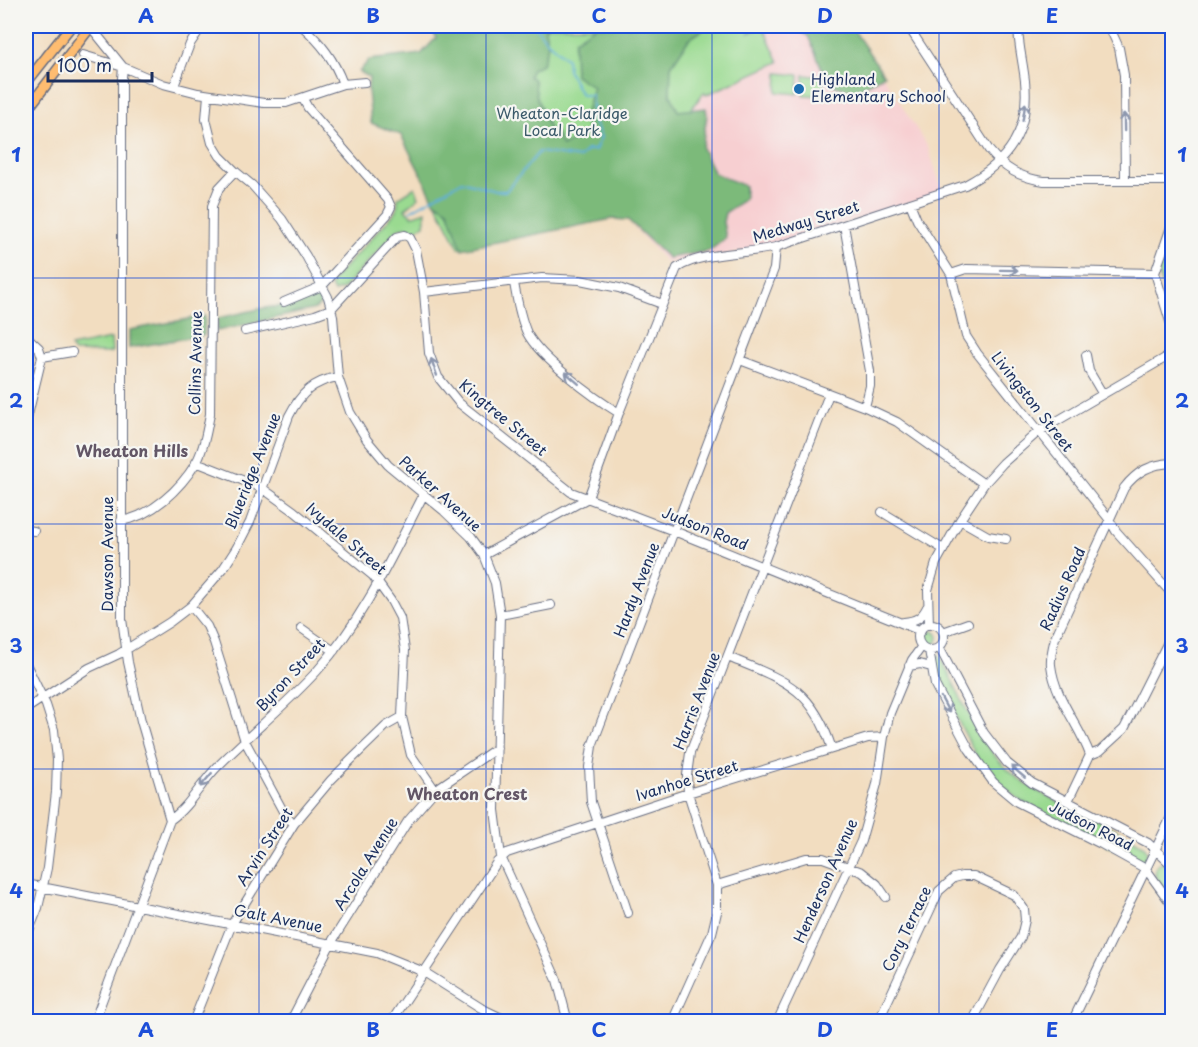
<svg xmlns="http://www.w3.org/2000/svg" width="1198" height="1047" font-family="'Playpen Sans',sans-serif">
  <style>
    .built { fill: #f7cfd1 }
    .green { fill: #9ada90; stroke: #5a8477; stroke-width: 1.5 }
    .forest { fill: #7bba7a; stroke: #4b746c; stroke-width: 1.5 }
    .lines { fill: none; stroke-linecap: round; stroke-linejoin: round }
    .stream { stroke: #5fafda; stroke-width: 2 }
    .minor-casing { stroke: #666c80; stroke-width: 10 }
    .major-casing { stroke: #666c80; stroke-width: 12 }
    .minor { stroke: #fff; stroke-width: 8 }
    .major { stroke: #febc70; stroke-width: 9 }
    .oneway { stroke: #8d97ae }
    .grid { fill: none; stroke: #1d4ed8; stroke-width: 1.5; stroke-opacity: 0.55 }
    .poi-dot { fill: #1f6fb2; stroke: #f6f6f2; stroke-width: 2 }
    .labels { text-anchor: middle; stroke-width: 4.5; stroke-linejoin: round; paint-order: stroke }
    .poi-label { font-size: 15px; fill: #1b2f5e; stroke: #f6f6f2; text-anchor: start }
    .park-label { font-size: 15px; fill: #3b5a6a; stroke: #f6f6f2 }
    .street-label { font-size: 15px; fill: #1b2f5e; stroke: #f6f6f2 }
    .neighbourhood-label { font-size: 16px; font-weight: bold; fill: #625666; stroke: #f6f6f2 }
    .neatline { fill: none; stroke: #1d4ed8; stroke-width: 2 }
    .grid-label { font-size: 20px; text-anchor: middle; font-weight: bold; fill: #1d4ed8 }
  </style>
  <rect width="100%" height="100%" fill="#f6f6f2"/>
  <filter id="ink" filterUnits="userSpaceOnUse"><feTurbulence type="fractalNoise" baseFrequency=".0167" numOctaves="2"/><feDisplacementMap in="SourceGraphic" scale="12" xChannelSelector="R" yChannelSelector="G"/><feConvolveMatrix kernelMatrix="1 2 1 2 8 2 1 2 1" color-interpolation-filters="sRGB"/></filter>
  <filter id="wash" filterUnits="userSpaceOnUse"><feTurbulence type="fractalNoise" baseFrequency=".008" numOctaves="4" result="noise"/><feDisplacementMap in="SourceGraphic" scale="24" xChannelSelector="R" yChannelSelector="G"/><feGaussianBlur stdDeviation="1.35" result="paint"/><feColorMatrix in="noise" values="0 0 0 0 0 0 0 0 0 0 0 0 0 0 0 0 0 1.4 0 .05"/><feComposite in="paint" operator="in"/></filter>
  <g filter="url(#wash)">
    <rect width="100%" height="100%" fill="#f2ddc0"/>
    <path class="built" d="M756 26H849L855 32 928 147 941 187 934 195 766 248 667 263 616 208Z"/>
    <path class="green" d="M443 26H754L749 33 763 27 779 62 706 95 704 92 617 208 619 211 459 248 425 181Z
      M778 73 799 75 798 94 777 92Z
      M804 75 824 77 823 96 803 95Z
      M415 187 419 197 405 209 412 216 426 211 424 225 414 231 410 227 399 228 343 289 334 292 331 286 334 279 392 216 397 210 398 198Z
      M1172 233V320L1158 272Z
      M111 339 112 352 108 353 74 352 70 347Z
      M924 638a7 7 0 1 1 14 0a7 7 0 1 1-14 0Z
      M939 655C956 686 974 730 995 756 1022 790 1066 805 1104 823 1118 830 1131 838 1144 846L1147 851 1146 859 1139 861 1021 801 992 777 979 761 937 680 933 656Z
      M1161 863 1165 864 1172 871V899L1155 876 1156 867Z"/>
    <path class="forest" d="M431 26H547L545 29 548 46 542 64 532 69 529 76 534 80 537 98 551 132 555 131 562 146 587 133 585 114 593 87 575 75 574 47 575 40 596 26H709L689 39 671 66 670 93 678 111 706 108 707 115 702 148 714 173 745 186V199L725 213 723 222 726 238 709 251 668 258 628 220 612 219 462 249 448 210 435 202 401 135 371 123 368 90 369 77 359 72 369 60 421 54 436 38Z
      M792 26H849L855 32 884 75 856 91 835 86 823 71 808 36Z
      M318 294 323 302 315 309 217 331 218 318 264 308 282 306Z
      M205 316 204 335 129 348V330Z"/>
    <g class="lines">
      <path class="stream" d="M410 211 462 181 496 191H506L539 152 580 158 587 150H595L601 137 592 118V95H581L568 70 567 59 547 41 535 26"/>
    </g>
  </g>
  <g filter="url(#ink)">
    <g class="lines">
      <g class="minor-casing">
        <path id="minor" d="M90 26 123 67
          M302 26C321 43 334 59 343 84
          M908 26 989 150C1004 169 1021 178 1044 181H1172
          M1109 26 1119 48 1124 75 1125 181
          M83 55 123 67 163 84 198 93 264 103H286L343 84 365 82
          M174 86 190 44 202 26
          M208 95 206 119 212 143 220 156 235 171 252 185 282 219 306 256 328 297 333 316 338 377 350 412 367 440 388 465 444 511 471 537 484 555 495 583 500 615 495 810 501 857 557 980 568 1022
          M910 203 917 220 951 274 966 336 977 353 1109 519 1116 531 1172 594
          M1172 224 1155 273 1172 328
          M844 225 870 371V386L865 407
          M951 274 966 269 1155 273
          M514 283C517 300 520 317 527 333 540 358 594 398 619 413
          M424 292 542 278 580 280 619 288 662 304
          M284 302 322 286 387 215 391 207 388 200 308 108 303 99
          M245 331 315 315 331 309 397 237 405 235 410 238 416 250 424 292 429 353 438 377 459 403 571 492 674 531 921 631
          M26 336 39 348 42 357 26 423
          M1086 355 1089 371 1102 393
          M42 357 72 352
          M740 360 865 407 897 422 984 484
          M196 462 262 488 294 511 373 576 391 601 400 618 405 650 402 717 411 755 435 790
          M588 498 619 413 677 268C701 252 747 254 776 247L965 185C1009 162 1030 131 1025 81 1023 62 1018 44 1018 26
          M882 512 943 549
          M960 520 988 536 1006 539
          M121 521C152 516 180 489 196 463 204 448 207 430 210 414L212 206 219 188 235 171
          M26 530 34 531
          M484 555 588 498
          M191 606 207 626 214 642 245 741 284 813 294 824
          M500 615 551 605
          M904 622C915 621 922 618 927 607
          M918 637a13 13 0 1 1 26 0a13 13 0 1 1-26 0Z
          M929 625 928 590 936 563 960 520 984 484 1003 463 1038 432 1172 354
          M301 628 334 651
          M943 632 968 623
          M939 647 984 733 1007 763 1032 783 1148 843 1172 865
          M929 650 935 685 969 749 993 782 1017 802 1101 844 1146 869 1172 905
          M728 657C784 680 812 687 832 749
          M26 664 46 705 54 730 57 760 56 792 47 868 38 908 26 938
          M909 666 920 664 931 667
          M26 709 89 668 119 654 170 622 191 606 223 569 236 549 250 522 289 416C300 394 313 381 338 377
          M1090 755C1079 724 1055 699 1051 665 1050 657 1053 646 1055 638L1124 488C1137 471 1151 464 1172 463
          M1068 801 1090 755 1100 751 1124 729 1172 634
          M170 820C189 807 201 783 218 766 250 734 286 705 317 671 363 620 392 556 423 496
          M26 884 377 953 424 972 481 1008 510 1022
          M717 885 806 858H823L862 872 877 884 886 897
          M628 913 591 802 589 767 592 746 774 269 776 247
          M94 1022 170 820 141 721 128 662 122 619V78L123 67
          M193 1022 232 924 294 824 331 780 353 758 386 726 402 717
          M290 1022 331 943 408 821 435 790 497 748
          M391 1022 497 862 507 853 688 793 868 738 884 737
          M672 1022 712 933 717 912V885L688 793 687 775 690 753 829 394
          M777 1022 861 841 877 784 884 737 890 713 912 660 922 646
          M878 1022 939 891 954 878 962 876H974L1014 895 1024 909 1025 920 1021 937 1000 970 972 1022
          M1072 1022 1172 815"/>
      </g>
      <g class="major-casing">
        <path id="major" d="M26 83 71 26
          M26 111 91 26"/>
      </g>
      <use href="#minor" class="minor"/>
      <use href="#major" class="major"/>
    </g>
    <defs><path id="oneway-shaft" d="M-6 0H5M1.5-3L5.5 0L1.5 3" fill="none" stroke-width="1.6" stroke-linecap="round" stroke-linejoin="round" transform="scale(1.5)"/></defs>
    <g class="oneway">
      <use href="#oneway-shaft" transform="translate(1024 112) rotate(-81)"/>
      <use href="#oneway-shaft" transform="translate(1124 122) rotate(-91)"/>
      <use href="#oneway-shaft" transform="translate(1009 270) rotate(1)"/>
      <use href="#oneway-shaft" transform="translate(434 367) rotate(-109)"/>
      <use href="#oneway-shaft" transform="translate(572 378) rotate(-139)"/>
      <use href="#oneway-shaft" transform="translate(945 705) rotate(62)"/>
      <use href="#oneway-shaft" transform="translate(1018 772) rotate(-140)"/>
      <use href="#oneway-shaft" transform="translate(206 780) rotate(130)"/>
    </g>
  </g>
  <path class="grid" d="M259 26V1022M486 26V1022M712 26V1022M939 26V1022M26 278H1172M26 524H1172M26 769H1172"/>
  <circle class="poi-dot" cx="799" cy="89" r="6"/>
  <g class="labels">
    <g class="poi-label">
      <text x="811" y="85">Highland<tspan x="811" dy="17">Elementary School</tspan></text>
    </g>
    <g class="park-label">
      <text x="562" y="119">Wheaton-Claridge<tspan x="562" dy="17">Local Park</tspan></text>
    </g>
    <g class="street-label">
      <text transform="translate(806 222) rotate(-17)" y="5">Medway Street</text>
      <text transform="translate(196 363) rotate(-89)" y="5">Collins Avenue</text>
      <text transform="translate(1032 402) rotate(52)" y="5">Livingston Street</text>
      <text transform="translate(503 418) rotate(40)" y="5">Kingtree Street</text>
      <text transform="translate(253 471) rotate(-68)" y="5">Blueridge Avenue</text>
      <text transform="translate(440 494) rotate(42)" y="5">Parker Avenue</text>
      <text transform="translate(705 529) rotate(22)" y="5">Judson Road</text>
      <text transform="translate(346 539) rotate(41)" y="5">Ivydale Street</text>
      <text transform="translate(108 554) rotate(-90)" y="5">Dawson Avenue</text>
      <text transform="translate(1063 589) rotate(-66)" y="5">Radius Road</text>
      <text transform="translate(637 590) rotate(-69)" y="5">Hardy Avenue</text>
      <text transform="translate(291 675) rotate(-47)" y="5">Byron Street</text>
      <text transform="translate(697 701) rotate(-69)" y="5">Harris Avenue</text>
      <text transform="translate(687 781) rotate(-17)" y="5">Ivanhoe Street</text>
      <text transform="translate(1091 826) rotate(27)" y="5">Judson Road</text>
      <text transform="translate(265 847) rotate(-57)" y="5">Arvin Street</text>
      <text transform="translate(366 864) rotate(-58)" y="5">Arcola Avenue</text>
      <text transform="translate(826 881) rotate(-66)" y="5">Henderson Avenue</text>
      <text transform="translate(278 919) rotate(11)" y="5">Galt Avenue</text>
      <text transform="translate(907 929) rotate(-64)" y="5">Cory Terrace</text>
    </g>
    <g class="neighbourhood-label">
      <text x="132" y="457">Wheaton Hills</text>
      <text x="467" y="800">Wheaton Crest</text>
    </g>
  </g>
  <rect width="1198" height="1047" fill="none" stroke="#f6f6f2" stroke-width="66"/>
  <path d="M48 72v9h104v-9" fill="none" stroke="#1b2f5e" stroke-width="3"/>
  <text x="57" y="72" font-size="18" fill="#1b2f5e" stroke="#f6f6f2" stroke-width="4.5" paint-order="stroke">100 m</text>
  <rect x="33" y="33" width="1132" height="981" class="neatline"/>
  <g class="grid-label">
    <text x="146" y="23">A</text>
    <text x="373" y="23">B</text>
    <text x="599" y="23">C</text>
    <text x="825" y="23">D</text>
    <text x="1052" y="23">E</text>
    <text x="16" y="162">1</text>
    <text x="1182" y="162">1</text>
    <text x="16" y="408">2</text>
    <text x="1182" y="408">2</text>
    <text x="16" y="653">3</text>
    <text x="1182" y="653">3</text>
    <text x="16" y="898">4</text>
    <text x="1182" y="898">4</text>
    <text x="146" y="1037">A</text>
    <text x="373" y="1037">B</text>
    <text x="599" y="1037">C</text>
    <text x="825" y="1037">D</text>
    <text x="1052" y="1037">E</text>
  </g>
</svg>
